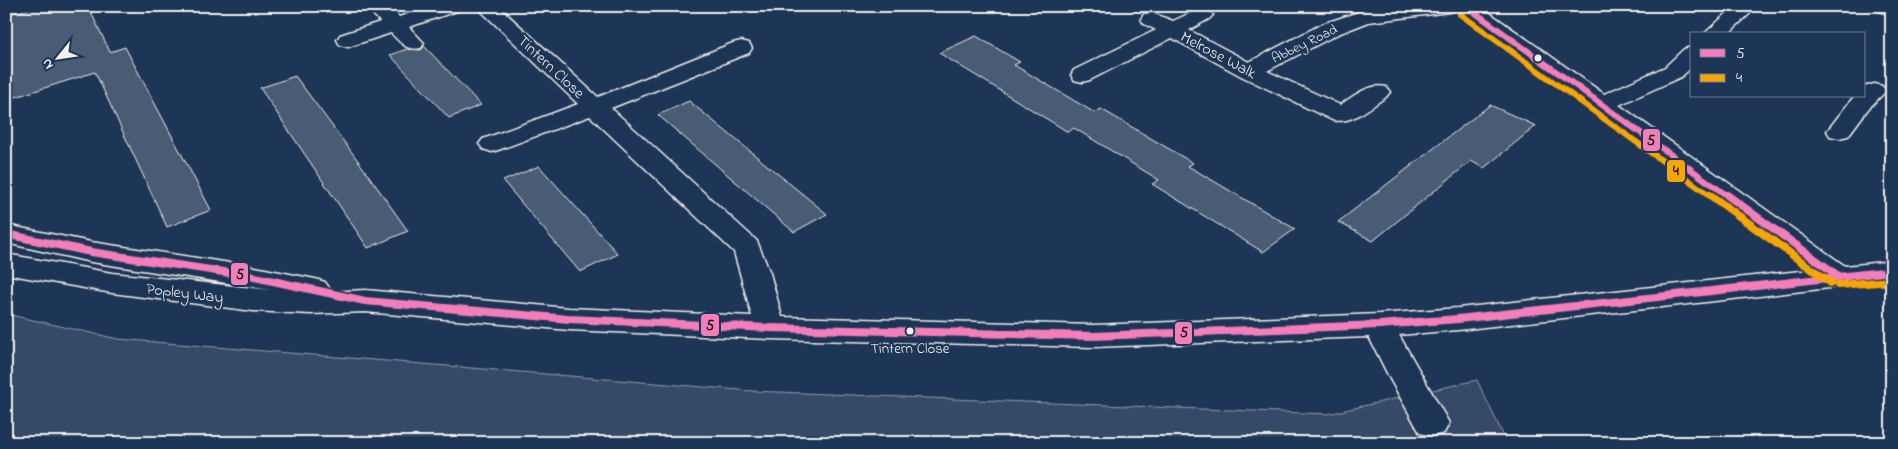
<svg xmlns="http://www.w3.org/2000/svg" width="1898" height="449" font-family="'Indie Flower',sans-serif">
  <style>
    .green { fill: #354a67; stroke: #949ea8 }
    .building { fill: #485b74; stroke: #f4f1e8 }
    .lines { fill: none; stroke-linecap: round; stroke-linejoin: round }
    .minor-casing { stroke: #f4f1e8; stroke-width: 3 }
    .minor { fill: #1d3557; fill-rule: evenodd }
    .bus-1-far1-casing { stroke: #1d3557; stroke-width: 9 }
    .bus-1-casing { stroke: #1d3557; stroke-width: 12 }
    .bus-2-far1-casing { stroke: #1d3557; stroke-width: 9 }
    .bus-2-casing { stroke: #1d3557; stroke-width: 12 }
    .bus-1-far1 { stroke: #f37eb9; stroke-width: 6 }
    .bus-1 { stroke: #f37eb9; stroke-width: 8 }
    .bus-2-far1 { stroke: #f7a600; stroke-width: 6 }
    .bus-2 { stroke: #f7a600; stroke-width: 8 }
    .bus-dot { fill: #f4f1e8; stroke: #1d3557; stroke-width: 2 }
    .labels { text-anchor: middle; stroke-width: 4.5; stroke-linejoin: round; paint-order: stroke }
    .far-street-label { font-size: 14px; fill: #f4f1e8; stroke: #1d3557 }
    .bus-label { font-size: 15px; fill: #f4f1e8; stroke: #1d3557 }
    .street-label { font-size: 16px; fill: #f4f1e8; stroke: #1d3557 }
    .line-badge { stroke: #1d3557; stroke-width: 2 }
    .pale-badge-label { font-size: 14px; text-anchor: middle; font-weight: bold; fill: #111 }
  </style>
  <rect width="100%" height="100%" fill="#1d3557"/>
  <filter id="ink" filterUnits="userSpaceOnUse"><feTurbulence type="fractalNoise" baseFrequency=".02" numOctaves="2"/><feDisplacementMap in="SourceGraphic" scale="10" xChannelSelector="R" yChannelSelector="G"/><feConvolveMatrix kernelMatrix="1 2 1 2 8 2 1 2 1" color-interpolation-filters="sRGB"/></filter>
  <g filter="url(#ink)">
    <path class="green" d="M6 314 118 339 752 391 1328 414 1477 380 1507 443H6Z"/>
    <path class="building" d="M39 6H88L110 52 125 47 211 210 167 227 95 72 6 100V15Z
      M976 36 1020 62 1014 65 1095 113 1101 109 1193 163 1188 166 1295 229 1263 252 1152 184 1159 180 1074 128 1068 132 939 53Z
      M424 46 481 105 449 118 390 55 407 49 421 50Z
      M295 76 359 162 408 231 368 248 260 88Z
      M689 101 762 161 827 214 794 232 658 115Z
      M1490 105 1536 126 1484 168 1471 161 1373 241 1338 222Z
      M539 166 618 254 580 272 503 181Z"/>
    <g class="lines">
      <g class="minor-casing">
        <path id="minor" d="M366 6H388L399 17 431 6H463L460 10 409 27 424 43 421 48C406 51 401 43 391 33L348 47 340 45 337 40 340 35 380 22Z
          M476 6H498L598 97 733 43 741 41 749 43 752 48 749 53 611 108 757 241 770 273 782 317 1093 325 1379 314 1458 308 1810 270 1458 9 1449 12 1369 22 1338 34 1267 71 1340 105C1354 96 1369 83 1386 87L1390 92 1386 97C1370 107 1352 125 1332 120L1241 76 1172 38 1090 80 1082 82 1074 80 1071 75 1074 70 1156 30 1144 24 1141 19 1144 14 1152 13 1173 21 1195 11 1202 9 1209 11 1213 15 1209 19 1189 30 1249 62 1322 24 1365 10 1394 6H1480L1604 94 1665 67 1684 49 1692 47V67L1681 77 1619 105 1845 266 1892 261V281L1458 330 1399 335 1449 423 1444 433 1432 436 1420 433 1390 379 1369 337 1093 347 770 339 569 330 365 312 310 314 253 311 112 293 6 274V254L112 273 271 290 91 262 6 243V225L91 242 250 266 315 279 325 282 330 289 328 292 365 290 569 308 752 316 734 252 590 116 501 149 492 152 483 149 479 144 483 139 578 104Z
          M1735 6H1758L1728 34H1704Z
          M1873 6H1892V12C1884 14 1878 13 1873 6Z
          M1874 84 1882 86 1886 91 1868 109 1848 136 1839 138 1830 136 1827 131 1852 99 1855 96H1864V87Z"/>
      </g>
      <use href="#minor" class="minor"/>
      <g class="bus-1-far1-casing">
        <path id="bus-1-far1" d="M1466 6 1729 197"/>
      </g>
      <g class="bus-1-casing">
        <path id="bus-1" d="M1727 195 1837 275
          M6 234 91 252 250 276 365 301 569 319 770 328 1093 336 1379 325 1458 319 1892 271"/>
      </g>
      <g class="bus-2-far1-casing">
        <path id="bus-2-far1" d="M1460 14 1712 197"/>
      </g>
      <g class="bus-2-casing">
        <path id="bus-2" d="M1710 195 1831 283
          M1838 285 1892 281"/>
      </g>
      <use href="#bus-1-far1" class="bus-1-far1"/>
      <use href="#bus-1" class="bus-1"/>
      <use href="#bus-2-far1" class="bus-2-far1"/>
      <use href="#bus-2" class="bus-2"/>
    </g>
  </g>
  <g class="bus-dot">
    <circle cx="1538" cy="58" r="4.5"/>
    <circle cx="910" cy="331" r="4.5"/>
  </g>
  <g class="labels">
    <g class="far-street-label">
      <text transform="translate(1304 43) rotate(-26)" y="5">Abbey Road</text>
    </g>
    <g class="bus-label">
      <text x="910" y="353">Tintern Close</text>
    </g>
    <g class="street-label">
      <text transform="translate(1219 54) rotate(28)" y="6">Melrose Walk</text>
      <text transform="translate(552 66) rotate(43)" y="6">Tintern Close</text>
      <text transform="translate(185 292) rotate(7)" y="6">Popley Way</text>
    </g>
  </g>
  <g class="line-badge">
    <rect x="1642" y="128" width="19" height="24" rx="5" fill="#f37eb9"/>
    <rect x="1666" y="159" width="20" height="24" rx="5" fill="#f7a600"/>
    <rect x="230" y="262" width="19" height="24" rx="5" fill="#f37eb9"/>
    <rect x="700" y="313" width="20" height="24" rx="5" fill="#f37eb9"/>
    <rect x="1174" y="321" width="19" height="24" rx="5" fill="#f37eb9"/>
  </g>
  <g class="pale-badge-label">
    <text x="1651" y="145">5</text>
    <text x="1676" y="175">4</text>
    <text x="240" y="279">5</text>
    <text x="710" y="330">5</text>
    <text x="1184" y="337">5</text>
  </g>
  <rect width="1898" height="449" fill="none" stroke="#1d3557" stroke-width="25"/>
  <rect x="12" y="12" width="1873" height="424" fill="none" stroke="#f4f1e8" stroke-width="2" filter="url(#ink)"/>
  <rect x="1690" y="32" width="175" height="65" fill="#1d3557" stroke="#738091"/>
  <rect x="1700" y="49" width="25" height="8" fill="#f37eb9" stroke="#738091"/>
  <text x="1736" y="58" font-size="15" fill="#f4f1e8">5</text>
  <rect x="1700" y="74" width="25" height="8" fill="#f7a600" stroke="#738091"/>
  <text x="1736" y="82" font-size="15" fill="#f4f1e8">4</text>
  <g transform="translate(58 58) rotate(240)" stroke="#1d3557" stroke-width="4" paint-order="stroke">
  <path d="M0-4L9 19L0 12L-9 19Z" fill="#f4f1e8"/>
  <text y="-8" font-size="14" font-weight="bold" text-anchor="middle" fill="#f4f1e8">N</text>
  </g>
</svg>
